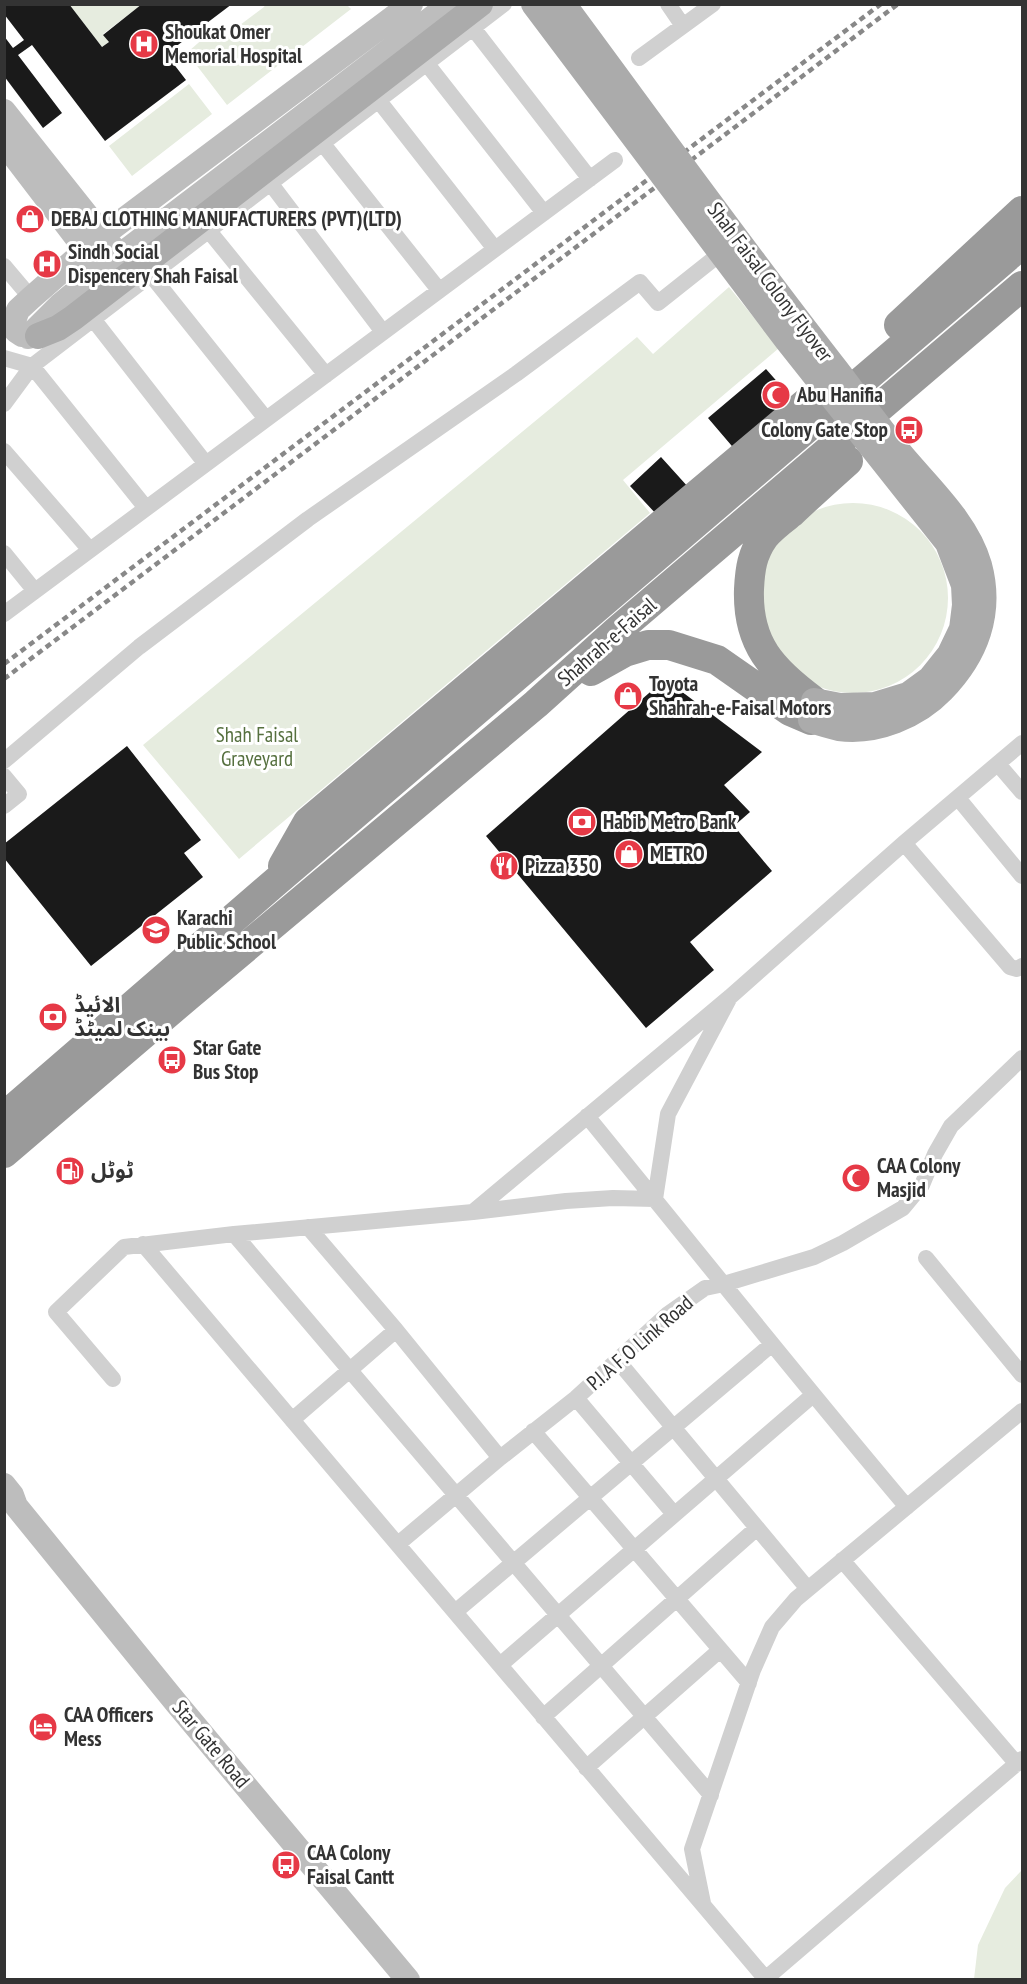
<svg xmlns="http://www.w3.org/2000/svg" width="1027" height="1984" font-family="'PT Sans Narrow','Noto Sans Arabic',sans-serif">
  <style>
    .green { fill: #e6ecdf }
    .building { fill: #1a1a1a }
    .lines { fill: none; stroke-linecap: round; stroke-linejoin: round }
    .street { stroke: #d0d0d0; stroke-width: 16 }
    .secondary { stroke: #bdbdbd; stroke-width: 24 }
    .primary { stroke: #ababab; stroke-width: 26 }
    .highway { stroke: #9a9a9a; stroke-width: 30 }
    .rail { stroke: #888; stroke-width: 4.5; stroke-dasharray: 6 4.5; stroke-linecap: butt }
    .primary-bridge { stroke: #ababab; stroke-width: 26 }
    .labels { text-anchor: middle; stroke-width: 6; stroke-linejoin: round; paint-order: stroke }
    .poi-label { font-size: 21px; font-weight: bold; fill: #333; stroke: #fff; text-anchor: start }
    .street-label { font-size: 21px; fill: #333; stroke: #fff }
    .park-label { font-size: 21px; fill: #56703f; stroke: #fff }
  </style>
  <rect width="100%" height="100%" fill="#fff"/>
  <path class="green" d="M138 4 140 6 103 34 109 42 102 47 69 5Z
    M265 5H347L351 9 227 105 191 58 189 51 206 36 224 37 264 7Z
    M189 84 212 114 132 176 109 146Z
    M729 287 779 348 623 480 650 513 239 859 143 745 637 337 653 354Z
    M758 598a95 95 0 1 1 190 0a95 95 0 1 1-190 0Z
    M1022 1870V1979H974L978 1945 1005 1888Z"/>
  <path class="building" d="M4 4H69L102 47 109 42 103 35 142 4H232L166 54 186 80 105 141 32 45 18 55 62 113 43 128 4 76V36L13 48 24 40 4 14Z
    M766 369 796 403 737 452 708 418Z
    M661 457 689 488 658 516 630 486Z
    M665 679 762 752 724 785 750 812 734 826 772 871 690 942 714 970 646 1028 486 836Z
    M127 746 201 840 184 853 203 877 91 966 4 858V844Z"/>
  <g class="lines">
    <path class="street" d="M668 4 683 26
      M473 28 590 179
      M639 58 713 4
      M427 64 544 213
      M379 101 495 249
      M323 144 439 290
      M271 184 383 332
      M209 231 326 375
      M4 266 31 298
      M151 275 266 419
      M93 319 206 464
      M4 358 32 366 146 508
      M4 404 32 366 504 4
      M4 451 90 550
      M4 553 35 591
      M4 614 615 160
      M4 761 139 647 308 519 516 374 640 282 658 303 721 253
      M998 764 1022 792
      M4 776 19 794 4 806
      M958 798 1022 876
      M904 843 1010 967 1017 969 1022 966
      M587 1116C693 1246 798 1378 907 1507
      M473 1212 730 997 904 843 1022 743
      M308 1227 396 1330 500 1458
      M234 1234 711 1795
      M143 1244 765 1978
      M926 1258 1022 1375
      M618 1361 808 1589
      M113 1379 56 1312 124 1247 234 1234 473 1212 566 1201 613 1198 655 1199 668 1114 730 997
      M576 1398 674 1514
      M292 1420 396 1330
      M533 1431 749 1683
      M398 1544 500 1458 576 1398 668 1314 705 1288 724 1284 814 1257 843 1243 903 1208 922 1185 935 1154 951 1126 1022 1058
      M842 1560 1017 1764
      M455 1612 771 1345
      M500 1665 813 1395
      M543 1717 757 1528
      M586 1768 720 1650
      M703 1903 692 1849 753 1670 772 1627 796 1599 1022 1411
      M764 1980 1022 1759"/>
    <path class="secondary" d="M4 111 113 248
      M4 143 95 262
      M38 336 22 335 16 331 14 321 18 310 31 298 103 235 411 4
      M28 337 60 305 119 256 450 4
      M4 1485 12 1495 16 1506 177 1704 408 1980"/>
    <path class="primary" d="M38 336 58 328 73 318 480 4"/>
    <path class="highway" d="M899 325 1022 211
      M591 671 625 652 648 645H669L717 660 790 711 811 720
      M814 701C772 670 747 644 749 589 750 569 752 554 764 537 771 528 782 520 791 513 810 495 829 478 848 461
      M283 866 308 822 806 403
      M4 1117 272 885 1022 244
      M4 1153 189 995 536 704 617 631 1022 286"/>
    <path class="rail" d="M4 664 881 4
      M4 679 898 4"/>
    <path class="primary-bridge" d="M534 4 787 340 948 543 964 585 965 605 962 629 950 654 930 679 908 695 875 705 840 706 814 701
      M563 4C654 127 743 251 837 371 859 400 880 429 903 457 930 489 967 523 979 565 992 613 976 655 942 690 917 716 876 733 839 728 830 726 820 723 811 720"/>
  </g>
  <defs>
    <g id="hospital-disc" transform="scale(1.5)"><circle r="9.5" fill="#e63946" stroke="#fff"/><path d="M-5-5h3v3.5h4V-5h3V5h-3V1.5h-4V5h-3Z" fill="#fff"/></g>
    <g id="shop-disc" transform="scale(1.5)"><circle r="9.5" fill="#e63946" stroke="#fff"/><path d="M-5-2.5h2.3a2.7 3.5 0 0 1 5.4 0H5L5.5 6h-11ZM-1.5-2.5h3a1.5 2.3 0 0 0-3 0Z" fill="#fff"/></g>
    <g id="mosque-disc" transform="scale(1.5)"><circle r="9.5" fill="#e63946" stroke="#fff"/><path d="M3.5-4.9A6 6 0 1 0 3.5 4.9A5 5 0 1 1 3.5-4.9Z" fill="#fff"/></g>
    <g id="bus-disc" transform="scale(1.5)"><circle r="9.5" fill="#e63946" stroke="#fff"/><path d="M-5-6H5V4H4V6H2V4H-2V6H-4V4H-5ZM-3.5-4V0h7V-4ZM-3.5 1.2v1.5H-2V1.2ZM2 1.2v1.5H3.5V1.2Z" fill="#fff"/></g>
    <g id="bank-disc" transform="scale(1.5)"><circle r="9.5" fill="#e63946" stroke="#fff"/><path d="M-6-4H6V4H-6ZM0-2.3a2.3 2.3 0 1 0 0 4.6a2.3 2.3 0 1 0 0-4.6Z" fill="#fff"/></g>
    <g id="restaurant-disc" transform="scale(1.5)"><circle r="9.5" fill="#e63946" stroke="#fff"/><path d="M-5-6h1v4h1v-4h1v4h1v-4h1v5L-1.5 .5V6h-2V.5L-5-1ZM5-6V6H3V1.5H1.5Q1.5-4 5-6Z" fill="#fff"/></g>
    <g id="school-disc" transform="scale(1.5)"><circle r="9.5" fill="#e63946" stroke="#fff"/><path d="M0-5L7-2L0 1L-7-2ZM-4 1L0 2.5L4 1V4Q0 6-4 4Z" fill="#fff"/></g>
    <g id="fuel-disc" transform="scale(1.5)"><circle r="9.5" fill="#e63946" stroke="#fff"/><path d="M-5.5-6h7V0h2V4h1.3V-2.5L3-4.5l.8-.8L6-3V5H2.5V1h-1V6h-7ZM-4.2-4.7v3.2H.2V-4.7Z" fill="#fff"/></g>
    <g id="hotel-disc" transform="scale(1.5)"><circle r="9.5" fill="#e63946" stroke="#fff"/><path d="M-6-4.5h1.5V1H6V5H4.5V3h-9V5H-6ZM-4 0a1.8 1.8 0 1 1 3.6 0ZM.5 0V-2.5h3Q6-2.5 6 0Z" fill="#fff"/></g>
  </defs>
  <g fill-rule="evenodd">
    <use href="#hospital-disc" x="144" y="44"/>
    <use href="#shop-disc" x="30" y="219"/>
    <use href="#hospital-disc" x="47" y="264"/>
    <use href="#mosque-disc" x="776" y="395"/>
    <use href="#bus-disc" x="909" y="430"/>
    <use href="#shop-disc" x="628" y="696"/>
    <use href="#bank-disc" x="582" y="822"/>
    <use href="#shop-disc" x="629" y="854"/>
    <use href="#restaurant-disc" x="504" y="866"/>
    <use href="#school-disc" x="156" y="930"/>
    <use href="#bank-disc" x="53" y="1017"/>
    <use href="#bus-disc" x="172" y="1060"/>
    <use href="#fuel-disc" x="70" y="1171"/>
    <use href="#mosque-disc" x="856" y="1178"/>
    <use href="#hotel-disc" x="43" y="1727"/>
    <use href="#bus-disc" x="286" y="1865"/>
  </g>
  <g class="labels">
    <g class="poi-label">
      <text x="165" y="39">Shoukat Omer<tspan x="165" dy="24">Memorial Hospital</tspan></text>
      <text x="51" y="226">DEBAJ CLOTHING MANUFACTURERS (PVT)(LTD)</text>
      <text x="68" y="259">Sindh Social<tspan x="68" dy="24">Dispencery Shah Faisal</tspan></text>
      <text x="797" y="402">Abu Hanifia</text>
      <text x="888" y="437" text-anchor="end">Colony Gate Stop</text>
      <text x="649" y="691">Toyota<tspan x="649" dy="24">Shahrah-e-Faisal Motors</tspan></text>
      <text x="603" y="829">Habib Metro Bank</text>
      <text x="650" y="861">METRO</text>
      <text x="525" y="873">Pizza 350</text>
      <text x="177" y="925">Karachi<tspan x="177" dy="24">Public School</tspan></text>
      <text x="74" y="1012">الائیڈ<tspan x="74" dy="24">بینک لمیٹڈ</tspan></text>
      <text x="193" y="1055">Star Gate<tspan x="193" dy="24">Bus Stop</tspan></text>
      <text x="877" y="1173">CAA Colony<tspan x="877" dy="24">Masjid</tspan></text>
      <text x="91" y="1178">ٹوٹل</text>
      <text x="64" y="1722">CAA Officers<tspan x="64" dy="24">Mess</tspan></text>
      <text x="307" y="1860">CAA Colony<tspan x="307" dy="24">Faisal Cantt</tspan></text>
    </g>
    <g class="street-label">
      <text transform="translate(770 282) rotate(53)" y="7">Shah Faisal Colony Flyover</text>
      <text transform="translate(607 642) rotate(-41)" y="7">Shahrah-e-Faisal</text>
      <text transform="translate(640 1343) rotate(-41)" y="7">P.I.A F.O Link Road</text>
      <text transform="translate(211 1744) rotate(50)" y="7">Star Gate Road</text>
    </g>
    <g class="park-label">
      <text x="257" y="742">Shah Faisal<tspan x="257" dy="24">Graveyard</tspan></text>
    </g>
  </g>
  <rect width="1027" height="1984" fill="none" stroke="#333333" stroke-width="12"/>
</svg>
